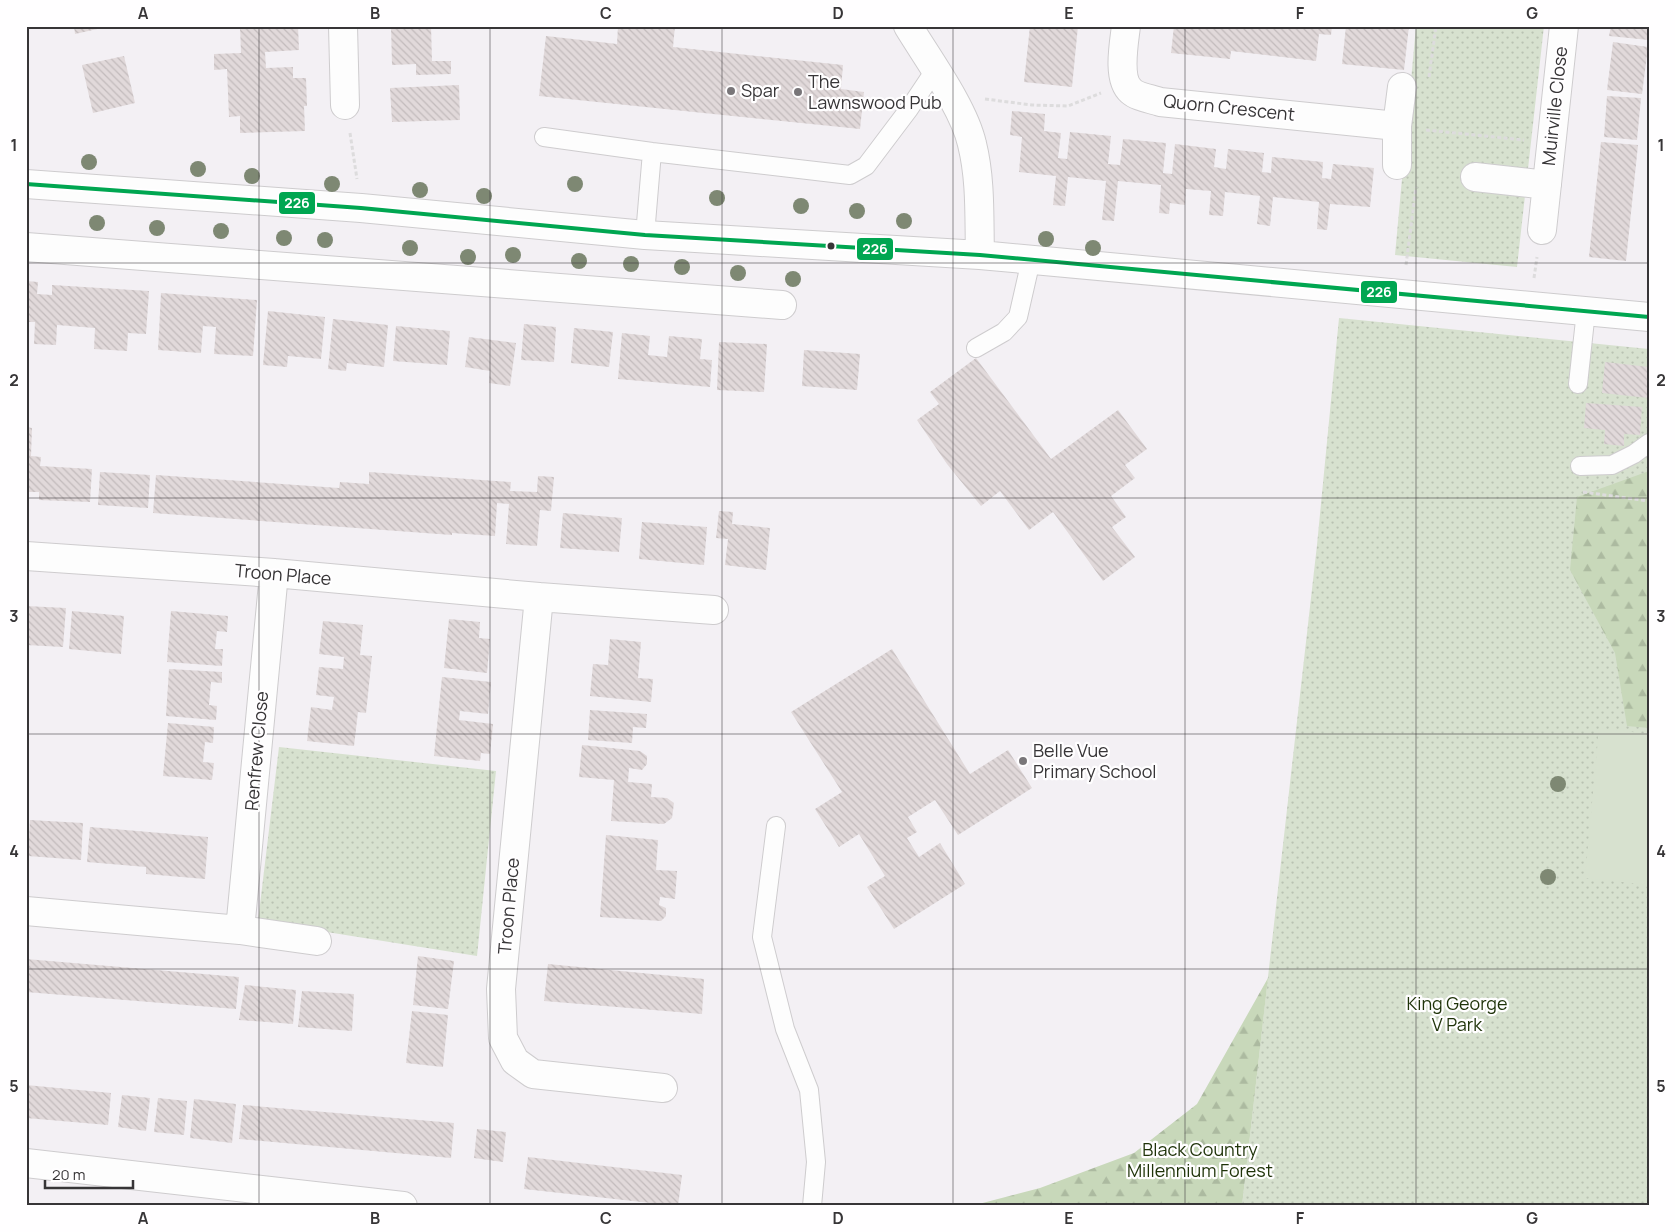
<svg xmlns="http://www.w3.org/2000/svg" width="1675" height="1232" font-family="Manrope,sans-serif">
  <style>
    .grass { fill: url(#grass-dots) }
    .forest { fill: url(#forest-firs) }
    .garden { fill: #d7e1cf }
    .building { fill: url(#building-back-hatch) }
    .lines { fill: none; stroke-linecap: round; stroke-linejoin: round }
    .service-casing { stroke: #ceccce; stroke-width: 20 }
    .minor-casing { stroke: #ceccce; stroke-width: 30 }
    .tertiary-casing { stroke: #ceccce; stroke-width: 30 }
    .path { stroke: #dddcdd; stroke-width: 3; stroke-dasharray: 4 2.5; stroke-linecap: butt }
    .service { stroke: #fdfdfd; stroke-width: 18 }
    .minor { stroke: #fdfdfd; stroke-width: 28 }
    .tertiary { stroke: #fdfdfd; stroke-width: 28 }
    .bus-1-casing { stroke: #fffeff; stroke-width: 8 }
    .bus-1 { stroke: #00a651; stroke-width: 4 }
    .tree { fill: #7e8873 }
    .grid { fill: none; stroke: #373537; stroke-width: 1; stroke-opacity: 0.55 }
    .poi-dot { fill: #797679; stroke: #fffeff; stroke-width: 2 }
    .bus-dot { fill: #373537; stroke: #fffeff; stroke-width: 2 }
    .labels { text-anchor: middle; stroke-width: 4.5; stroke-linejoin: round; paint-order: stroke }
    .poi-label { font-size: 18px; fill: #373537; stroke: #fffeff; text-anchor: start }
    .street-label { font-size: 18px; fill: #373537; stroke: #fffeff }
    .park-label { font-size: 18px; fill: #1f3309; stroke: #fffeff }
    .line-badge { stroke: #fffeff; stroke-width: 2 }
    .badge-label { font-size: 14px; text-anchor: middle; font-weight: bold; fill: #fff }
    .neatline { fill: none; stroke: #373537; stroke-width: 2 }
    .grid-label { font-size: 16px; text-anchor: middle; font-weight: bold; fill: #373537 }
  </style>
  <defs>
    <pattern id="grass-dots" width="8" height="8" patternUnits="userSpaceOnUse" patternTransform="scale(1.25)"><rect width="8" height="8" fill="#d7e1cf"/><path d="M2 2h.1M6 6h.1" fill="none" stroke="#b9c2b2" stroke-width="1.8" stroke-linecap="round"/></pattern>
    <pattern id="forest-firs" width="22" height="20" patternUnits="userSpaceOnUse" patternTransform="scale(1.25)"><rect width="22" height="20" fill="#c8d8ba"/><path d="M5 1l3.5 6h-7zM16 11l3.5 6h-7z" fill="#acbaa0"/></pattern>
    <pattern id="building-back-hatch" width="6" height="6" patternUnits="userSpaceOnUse" patternTransform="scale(1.25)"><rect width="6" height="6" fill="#e1d9da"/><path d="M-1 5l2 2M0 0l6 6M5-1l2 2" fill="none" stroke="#c2bbbc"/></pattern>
  </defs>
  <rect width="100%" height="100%" fill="#f3f0f4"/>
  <path class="grass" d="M1416 26H1544L1517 267 1395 255Z
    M1339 318 1649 349V1206H1242L1317 545Z
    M279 747 496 771 477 956 258 921Z"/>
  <path class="forest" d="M1649 471V728L1627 726 1615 653 1570 570 1577 497Z
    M1268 978 1242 1206H971L1040 1188 1134 1153 1197 1104Z"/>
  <path class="garden" d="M1599 728 1649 734V885L1585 878Z"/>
  <path class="building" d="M74 26H106V27L75 34Z
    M240 26H298L299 50 265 52 266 68 293 67V78H306L307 106H304L305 131 240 133V116L229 117 227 69 214 70V54L241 53Z
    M391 26H431L432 61H451V74L416 75V64L392 65Z
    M618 26H675L673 47 843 65 841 89 864 92 860 129 539 96 546 36 617 44Z
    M1030 26H1078L1072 87 1024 82Z
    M1174 26H1332L1331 35 1319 34 1316 61 1231 51 1230 59 1171 53Z
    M1346 26H1409L1404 70 1342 64Z
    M1611 26H1649V40L1609 36Z
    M1613 42 1648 47 1642 94 1607 90Z
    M124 56 135 103 93 113 82 65Z
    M459 85 460 120 392 122 390 88Z
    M1607 96 1641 98 1637 140 1604 137Z
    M1012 111 1045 114 1044 131 1061 133 1058 158 1067 159 1070 132 1111 136 1108 164 1120 165 1123 139 1166 143 1163 173 1172 174 1175 144 1216 149 1214 167 1226 169 1228 149 1264 153 1262 172 1271 173 1272 157 1323 162 1322 178 1331 179 1333 164 1374 168 1370 207 1330 204 1327 230 1317 229 1319 202 1273 197 1270 226 1257 224 1260 196 1225 192 1223 216 1209 215 1211 191 1186 189 1185 205 1170 203 1169 214 1159 213 1161 185 1118 181 1114 221 1102 220 1106 181 1068 177 1065 206 1053 205 1056 176 1019 172 1022 137 1010 135Z
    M1601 142 1638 145 1626 261 1589 257Z
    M26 281 38 282 37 294 52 295V285L149 291 146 334 128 333 127 351 94 349 95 328 57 325 56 345 34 344 35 322H26Z
    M161 293 257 300 253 356 214 354 216 327 203 326 201 353 158 350Z
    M268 311 325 317 321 359 288 356 287 367 263 365Z
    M333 319 388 325 384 367 347 363 346 371 328 369Z
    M524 324 556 327 554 362 521 360Z
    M396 326 450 331 447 365 393 361Z
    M574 328 613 332 609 367 571 363Z
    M622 333 650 336 648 355 667 357 669 336 702 339 700 359 712 360 710 387 618 379Z
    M469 337 516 343 510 386 489 383 490 371 465 367Z
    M719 342 767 344 764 392 717 390Z
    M804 350 860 354 857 390 802 386Z
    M976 358 1051 459 1118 410 1147 449 1125 465 1135 478 1111 496 1126 517 1112 527 1135 557 1103 581 1053 512 1029 530 1000 491 981 506 947 464 917 420 939 404 930 392Z
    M1605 362 1649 367V398L1602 393Z
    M1586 403 1642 407 1640 435 1624 434V446L1604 444 1605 430 1584 428Z
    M26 427 32 428 31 456 41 457 40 466 92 469 90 502 39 500V492H26Z
    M100 472 150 475 148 508 98 505Z
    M369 472 511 482 510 491 537 492 538 476 554 477 551 511 540 510 537 546 506 544 509 504 497 503 495 536 452 533V535L153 513 156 475 339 488 340 482 369 484Z
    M719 511 733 512 732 524 770 528 766 570 725 565 728 539 716 538Z
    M563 513 622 518 619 552 560 548Z
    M642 522 707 527 704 565 639 559Z
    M26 606 66 608 63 647 26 645Z
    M72 611 124 616 121 654 69 649Z
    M171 611 228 616 227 632 217 631 215 649H223L222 666 167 662Z
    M449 619 480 622 479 638 490 639 487 673 444 668Z
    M323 621 363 625 360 655 372 656 366 713 358 712 354 746 307 741 311 707 332 710 334 697 316 695 319 667 343 669 344 657 319 654Z
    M610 639 641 642 638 678 653 679 651 702 590 696 593 664 608 665Z
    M892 649 970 774 1008 750 1032 788 958 835 935 800 908 817 917 832 907 838 919 857 940 843 965 884 894 929 867 887 885 876 859 834 839 847 815 809 842 792 791 712Z
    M169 669 222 672V683L211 682 209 705 217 706 216 720 166 716Z
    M442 677 491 682 488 714 460 711 459 720 493 724 490 754 481 753 480 761 434 756Z
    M590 710 647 714 646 728 633 727 632 743 588 740Z
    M168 723 214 727 213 743 205 742 203 762 214 763 212 780 163 776Z
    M582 745 640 751 647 756V764L642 770 629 768 628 782 652 784 651 797 667 798 674 803 672 818 664 824 611 821 614 780 579 777Z
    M30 820 83 823 81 860 28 856Z
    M90 827 208 837 205 879 146 874V867L87 862Z
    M606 835 658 840 656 870 677 871 675 899 660 897 659 905 666 908V916L661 921 600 917Z
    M418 956 454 961 448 1009 413 1005Z
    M26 959 239 977 236 1009 26 992Z
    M548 964 704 979 702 1014 544 1001Z
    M245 985 296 990 293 1024 239 1020Z
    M302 991 354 994 352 1031 298 1027Z
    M412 1011 448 1015 443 1067 406 1063Z
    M26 1085 111 1093 108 1125 26 1118Z
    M122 1095 150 1098 146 1131 118 1127Z
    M158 1098 187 1101 184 1135 154 1132Z
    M194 1099 236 1104 232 1143 190 1138Z
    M243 1105 454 1123 451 1158 239 1139Z
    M477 1129 506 1132 503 1162 474 1158Z
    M528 1157 682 1175 678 1206 524 1189Z"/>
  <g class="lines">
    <g class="service-casing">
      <path id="service" d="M544 137 652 152 850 175 866 166 909 109 935 70
        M645 235 652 152
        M976 348 1004 332 1018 317 1031 260
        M1578 384 1586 311
        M1580 466 1612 465 1634 454 1649 443
        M776 826 762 937 785 1029 809 1090 816 1162 812 1206"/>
    </g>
    <g class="minor-casing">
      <path id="minor" d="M343 26 345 105
        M1126 26C1124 43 1117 79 1131 91 1137 97 1152 99 1160 102L1397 126
        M1397 165V126L1402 87
        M1475 177 1547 185
        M1542 230 1564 26
        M26 247 782 305
        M26 556 274 573 539 597 714 610
        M539 597 501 989 503 1038 515 1061 533 1074 663 1088
        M26 911 240 930 274 573
        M240 930 317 941
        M26 1163 403 1206"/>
    </g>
    <g class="tertiary-casing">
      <path id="tertiary" d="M908 26C928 59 964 108 972 144 981 180 979 218 980 255
        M26 184 361 208 645 235 980 255 1649 317"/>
    </g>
    <path class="path" d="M1429 77 1436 26
      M985 99 1032 105 1068 106 1101 93
      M1426 130 1524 140
      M350 133 357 179
      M1406 265 1416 187
      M1534 278 1537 257
      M1583 492 1649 501"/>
    <use href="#service" class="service"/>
    <use href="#minor" class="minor"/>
    <use href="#tertiary" class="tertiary"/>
    <g class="bus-1-casing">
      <path id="bus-1" d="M26 184 361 208 645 235 980 255 1649 317"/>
    </g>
    <use href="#bus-1" class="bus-1"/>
  </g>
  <g class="tree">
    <circle cx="89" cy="162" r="8"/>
    <circle cx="198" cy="169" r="8"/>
    <circle cx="252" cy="176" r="8"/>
    <circle cx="332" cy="184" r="8"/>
    <circle cx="575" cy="184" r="8"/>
    <circle cx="420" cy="190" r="8"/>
    <circle cx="484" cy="196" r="8"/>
    <circle cx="717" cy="198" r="8"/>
    <circle cx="801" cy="206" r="8"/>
    <circle cx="857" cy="211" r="8"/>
    <circle cx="904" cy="221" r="8"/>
    <circle cx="97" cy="223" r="8"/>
    <circle cx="157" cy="228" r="8"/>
    <circle cx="221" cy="231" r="8"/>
    <circle cx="284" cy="238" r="8"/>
    <circle cx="1046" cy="239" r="8"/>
    <circle cx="325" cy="240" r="8"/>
    <circle cx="410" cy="248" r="8"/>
    <circle cx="1093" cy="248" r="8"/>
    <circle cx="513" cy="255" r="8"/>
    <circle cx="468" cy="257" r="8"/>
    <circle cx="579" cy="261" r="8"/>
    <circle cx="631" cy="264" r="8"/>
    <circle cx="682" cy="267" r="8"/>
    <circle cx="738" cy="273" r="8"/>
    <circle cx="793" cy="279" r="8"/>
    <circle cx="1558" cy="784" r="8"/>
    <circle cx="1548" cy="877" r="8"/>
  </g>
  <path class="grid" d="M259 26V1206M490 26V1206M722 26V1206M953 26V1206M1185 26V1206M1416 26V1206M26 263H1649M26 498H1649M26 734H1649M26 969H1649"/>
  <g class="poi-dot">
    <circle cx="731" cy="91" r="5"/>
    <circle cx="798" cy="92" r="5"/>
    <circle cx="1023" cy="761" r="5"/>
  </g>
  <circle class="bus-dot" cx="831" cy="246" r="4.5"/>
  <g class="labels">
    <g class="poi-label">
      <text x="808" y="88">The<tspan x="808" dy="21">Lawnswood Pub</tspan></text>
      <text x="741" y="97">Spar</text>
      <text x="1033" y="757">Belle Vue<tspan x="1033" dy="21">Primary School</tspan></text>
    </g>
    <g class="street-label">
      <text transform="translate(1555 106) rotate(-84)" y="6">Muirville Close</text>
      <text transform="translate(1229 108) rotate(6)" y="6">Quorn Crescent</text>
      <text transform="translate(283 575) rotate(5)" y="6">Troon Place</text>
      <text transform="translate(257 751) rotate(-85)" y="6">Renfrew Close</text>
      <text transform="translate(509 906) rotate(-85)" y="6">Troon Place</text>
    </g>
    <g class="park-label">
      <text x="1457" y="1010">King George<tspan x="1457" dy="21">V Park</tspan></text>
      <text x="1200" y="1156">Black Country<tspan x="1200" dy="21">Millennium Forest</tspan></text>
    </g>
  </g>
  <g class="line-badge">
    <rect x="278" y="191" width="38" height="24" rx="5" fill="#00a651"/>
    <rect x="856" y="237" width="38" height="24" rx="5" fill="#00a651"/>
    <rect x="1360" y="280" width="38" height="24" rx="5" fill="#00a651"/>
  </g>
  <g class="badge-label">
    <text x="297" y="208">226</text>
    <text x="875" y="254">226</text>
    <text x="1379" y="297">226</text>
  </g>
  <rect width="1675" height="1232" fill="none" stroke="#fffeff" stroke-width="55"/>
  <path d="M45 1180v8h88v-8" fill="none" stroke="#373537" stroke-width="2.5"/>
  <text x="52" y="1180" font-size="15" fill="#373537" stroke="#fffeff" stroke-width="4" paint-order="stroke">20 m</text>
  <rect x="28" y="28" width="1620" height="1176" class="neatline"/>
  <g class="grid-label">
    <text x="143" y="19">A</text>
    <text x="375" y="19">B</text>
    <text x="606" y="19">C</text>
    <text x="838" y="19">D</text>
    <text x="1069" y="19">E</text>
    <text x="1300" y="19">F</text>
    <text x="1532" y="19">G</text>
    <text x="14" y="151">1</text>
    <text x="1661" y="151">1</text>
    <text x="14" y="386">2</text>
    <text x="1661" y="386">2</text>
    <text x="14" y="622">3</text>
    <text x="1661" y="622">3</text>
    <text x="14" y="857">4</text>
    <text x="1661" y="857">4</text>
    <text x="14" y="1092">5</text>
    <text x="1661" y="1092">5</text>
    <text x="143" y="1224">A</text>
    <text x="375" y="1224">B</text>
    <text x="606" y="1224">C</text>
    <text x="838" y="1224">D</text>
    <text x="1069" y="1224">E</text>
    <text x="1300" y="1224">F</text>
    <text x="1532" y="1224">G</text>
  </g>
</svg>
